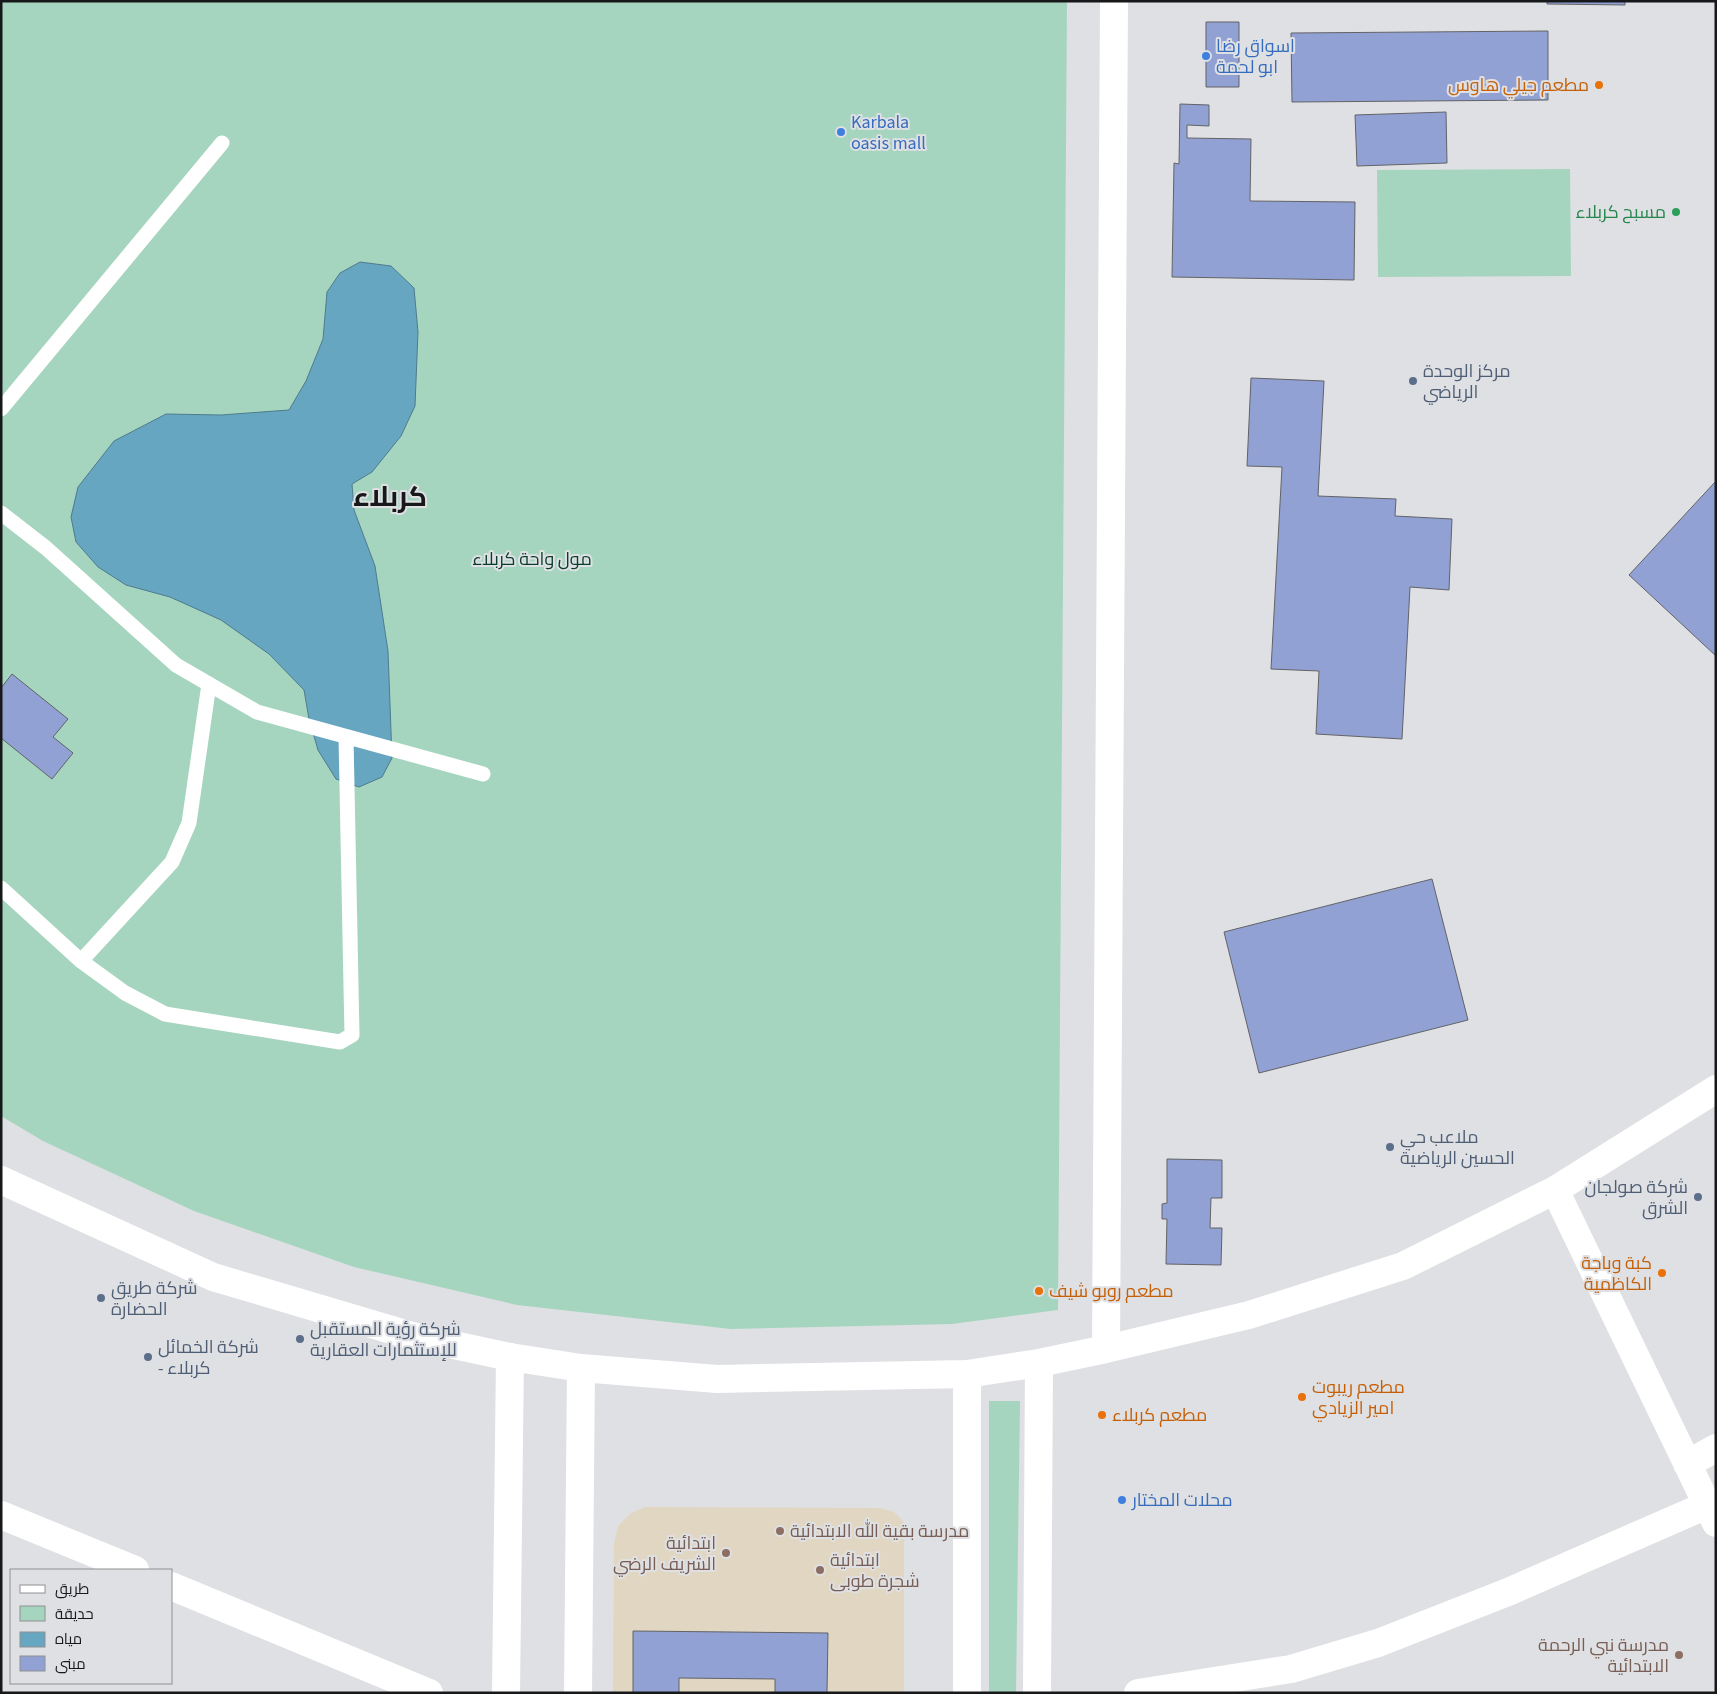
<svg xmlns="http://www.w3.org/2000/svg" width="1717" height="1694" font-family="'Source Sans 3',Cairo,sans-serif">
  <style>
    .education { fill: #e0d6c1 }
    .green { fill: #a6d5bf }
    .water { fill: #66a6c0; stroke: #4e7b8e }
    .building { fill: #92a1d4; stroke: #626366 }
    .lines { fill: none; stroke-linecap: round; stroke-linejoin: round }
    .service { stroke: #fff; stroke-width: 15 }
    .minor { stroke: #fff; stroke-width: 28 }
    .tertiary { stroke: #fff; stroke-width: 28 }
    .shop-dot { fill: #3f7fe0; stroke: #dfe0e3; stroke-width: 2 }
    .food-dot { fill: #e8710a; stroke: #dfe0e3; stroke-width: 2 }
    .leisure-dot { fill: #2e9e5b; stroke: #dfe0e3; stroke-width: 2 }
    .service-dot { fill: #5c6f8a; stroke: #dfe0e3; stroke-width: 2 }
    .education-dot { fill: #8d6e63; stroke: #dfe0e3; stroke-width: 2 }
    .labels { text-anchor: middle; stroke-width: 4; stroke-linejoin: round; paint-order: stroke }
    .shop-label { font-size: 18px; fill: #366cbe; stroke: #dfe0e3; text-anchor: start }
    .food-label { font-size: 18px; fill: #c56008; stroke: #dfe0e3; text-anchor: start }
    .leisure-label { font-size: 18px; fill: #27864d; stroke: #dfe0e3; text-anchor: end }
    .service-label { font-size: 18px; fill: #4e5e75; stroke: #dfe0e3; text-anchor: start }
    .park-label { font-size: 18px; fill: #083e2c; stroke: #dfe0e3 }
    .education-label { font-size: 18px; fill: #785e54; stroke: #dfe0e3; text-anchor: start }
    .town-label { font-size: 28px; font-weight: bold; fill: #171819; stroke: #dfe0e3 }
  </style>
  <rect width="100%" height="100%" fill="#dfe0e3"/>
  <path class="education" d="M645 1507 880 1508 894 1512 904 1522V1693H613L614 1544 618 1526 630 1514Z"/>
  <path class="green" d="M1 1H1067L1058 1310 952 1324 731 1329 517 1305 354 1267 194 1211 43 1141 1 1116Z
    M1570 169 1571 276 1378 277 1377 170Z
    M989 1401H1020L1016 1693H989Z"/>
  <path class="water" d="M360 262 391 266 414 288 418 332 415 406 401 436 372 472 352 484 354 510 375 566 388 651 392 758 382 777 359 787 336 779 318 750 309 719 304 690 269 654 221 620 170 597 126 585 98 567 76 542 71 517 78 487 114 441 166 414 221 415 289 410 306 381 323 339 327 292 340 273Z"/>
  <path class="building" d="M1547 1H1625V5L1547 4Z
    M1206 22H1239V87H1206Z
    M1548 31V100L1292 102 1291 33Z
    M1180 104 1209 105V126L1187 125V138L1251 139 1250 201 1355 202 1354 280 1172 277 1174 163 1179 164Z
    M1446 112 1447 163 1357 166 1355 115Z
    M1251 378 1324 381 1318 496 1396 499 1395 516 1452 519 1449 590 1410 587 1402 739 1316 734 1319 671 1271 669 1282 467 1247 466Z
    M1716 481V656L1629 575Z
    M12 674 68 719 53 737 73 753 52 779 1 738V688Z
    M1432 879 1468 1020 1259 1073 1224 932Z
    M1167 1159 1222 1160V1198H1211L1210 1228H1222L1221 1265 1166 1264 1167 1219H1162V1204L1167 1203Z
    M633 1631 828 1633 827 1693H775V1679L679 1678V1693H633Z"/>
  <g class="lines">
    <path class="service" d="M1 409 222 143
      M1 513 46 548 176 665 257 712 483 774
      M1 888 81 961 125 993 165 1014 340 1042 352 1035 346 737
      M81 961 172 862 189 823 209 684"/>
    <path class="minor" d="M1555 1190 1716 1523
      M1687 1464 1716 1448
      M1 1515 135 1570
      M171 1586 429 1693
      M506 1693 510 1357
      M578 1693 581 1368
      M967 1693V1374
      M1037 1693 1039 1363
      M1138 1693 1291 1669 1378 1643 1508 1592 1707 1505"/>
    <path class="tertiary" d="M1 1180 213 1277 412 1336 510 1357 581 1368 717 1379 967 1374 1039 1363 1106 1349 1249 1315 1403 1266 1555 1190 1716 1089
      M1106 1349 1114 1"/>
  </g>
  <g class="shop-dot">
    <circle cx="1206" cy="56" r="5"/>
    <circle cx="841" cy="132" r="5"/>
    <circle cx="1122" cy="1500" r="5"/>
  </g>
  <g class="food-dot">
    <circle cx="1599" cy="85" r="5"/>
    <circle cx="1662" cy="1273" r="5"/>
    <circle cx="1039" cy="1291" r="5"/>
    <circle cx="1302" cy="1397" r="5"/>
    <circle cx="1102" cy="1415" r="5"/>
  </g>
  <circle class="leisure-dot" cx="1676" cy="212" r="5"/>
  <g class="service-dot">
    <circle cx="1413" cy="381" r="5"/>
    <circle cx="1390" cy="1147" r="5"/>
    <circle cx="1698" cy="1197" r="5"/>
    <circle cx="101" cy="1298" r="5"/>
    <circle cx="300" cy="1339" r="5"/>
    <circle cx="148" cy="1357" r="5"/>
  </g>
  <g class="education-dot">
    <circle cx="780" cy="1531" r="5"/>
    <circle cx="726" cy="1553" r="5"/>
    <circle cx="820" cy="1570" r="5"/>
    <circle cx="1679" cy="1655" r="5"/>
  </g>
  <g class="labels">
    <g class="shop-label">
      <text x="1216" y="52">اسواق رضا<tspan x="1216" dy="21">ابو لحمة</tspan></text>
      <text x="851" y="128">Karbala<tspan x="851" dy="21">oasis mall</tspan></text>
      <text x="1132" y="1506">محلات المختار</text>
    </g>
    <g class="food-label">
      <text x="1589" y="91" text-anchor="end">مطعم جيلي هاوس</text>
      <text x="1652" y="1269" text-anchor="end">كبة وباجة<tspan x="1652" dy="21">الكاظمية</tspan></text>
      <text x="1049" y="1297">مطعم روبو شيف</text>
      <text x="1312" y="1393">مطعم ريبوت<tspan x="1312" dy="21">امير الزيادي</tspan></text>
      <text x="1112" y="1421">مطعم كربلاء</text>
    </g>
    <g class="leisure-label">
      <text x="1666" y="218">مسبح كربلاء</text>
    </g>
    <g class="service-label">
      <text x="1423" y="377">مركز الوحدة<tspan x="1423" dy="21">الرياضي</tspan></text>
      <text x="1400" y="1143">ملاعب حي<tspan x="1400" dy="21">الحسين الرياضية</tspan></text>
      <text x="1688" y="1193" text-anchor="end">شركة صولجان<tspan x="1688" dy="21">الشرق</tspan></text>
      <text x="111" y="1294">شركة طريق<tspan x="111" dy="21">الحضارة</tspan></text>
      <text x="310" y="1335">شركة رؤية المستقبل<tspan x="310" dy="21">للإستثمارات العقارية</tspan></text>
      <text x="158" y="1353">شركة الخمائل<tspan x="158" dy="21">- كربلاء</tspan></text>
    </g>
    <g class="park-label">
      <text x="532" y="565">مول واحة كربلاء</text>
    </g>
    <g class="education-label">
      <text x="790" y="1537">مدرسة بقية الله الابتدائية</text>
      <text x="716" y="1549" text-anchor="end">ابتدائية<tspan x="716" dy="21">الشريف الرضي</tspan></text>
      <text x="830" y="1566">ابتدائية<tspan x="830" dy="21">شجرة طوبى</tspan></text>
      <text x="1669" y="1651" text-anchor="end">مدرسة نبي الرحمة<tspan x="1669" dy="21">الابتدائية</tspan></text>
    </g>
    <g class="town-label">
      <text x="390" y="506">كربلاء</text>
    </g>
  </g>
  <rect width="1717" height="1694" fill="none" stroke="#171819" stroke-width="5"/>
  <rect x="10" y="1569" width="162" height="115" fill="#dfe0e3" stroke="#8f9092"/>
  <rect x="20" y="1585" width="25" height="8" fill="#ffffff" stroke="#8f9092"/>
  <text x="55" y="1594" font-size="15" fill="#171819">طريق</text>
  <rect x="20" y="1606" width="25" height="15" fill="#a6d5bf" stroke="#8f9092"/>
  <text x="55" y="1619" font-size="15" fill="#171819">حديقة</text>
  <rect x="20" y="1632" width="25" height="15" fill="#66a6c0" stroke="#8f9092"/>
  <text x="55" y="1644" font-size="15" fill="#171819">مياه</text>
  <rect x="20" y="1656" width="25" height="15" fill="#92a1d4" stroke="#8f9092"/>
  <text x="55" y="1669" font-size="15" fill="#171819">مبنى</text>
</svg>
